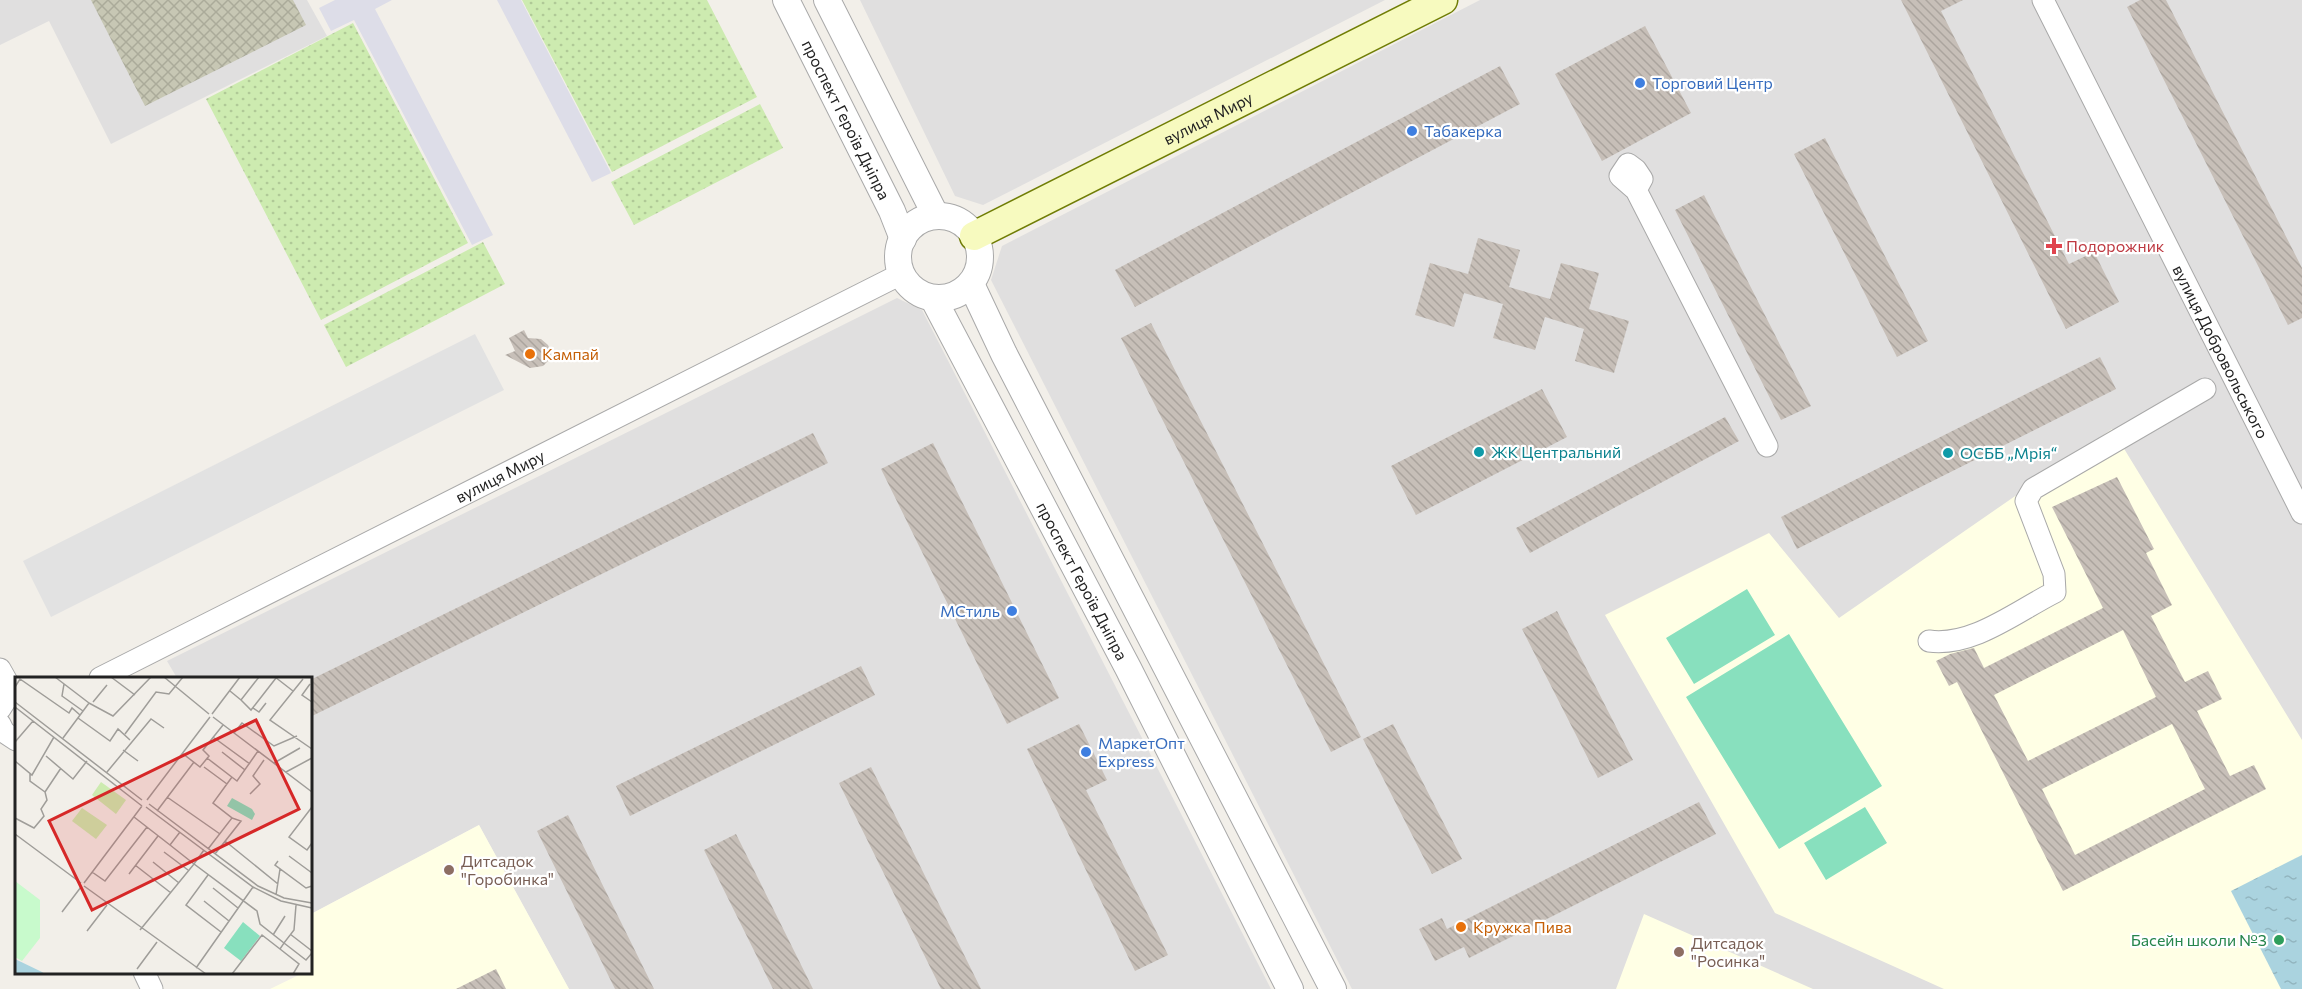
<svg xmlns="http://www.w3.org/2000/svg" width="2302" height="989" font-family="Commissioner,sans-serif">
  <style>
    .residential { fill: #e0dfdf }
    .education { fill: #ffffe5 }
    .construction { fill: url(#construction-cross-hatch) }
    .grass { fill: url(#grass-dots) }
    .pitch { fill: #88e0be }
    .parking { fill: #e2e2e2 }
    .plaza { fill: #dddde8 }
    .water { fill: url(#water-ripples) }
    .building { fill: url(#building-back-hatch); fill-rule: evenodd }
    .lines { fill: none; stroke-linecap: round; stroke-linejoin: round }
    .minor-casing { stroke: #a9a9a9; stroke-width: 23 }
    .tertiary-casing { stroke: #a9a9a9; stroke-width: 28 }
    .secondary-casing { stroke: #707d05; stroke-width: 31 }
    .minor { stroke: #fff; stroke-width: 21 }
    .tertiary { stroke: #fff; stroke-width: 26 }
    .secondary { stroke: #f7fabf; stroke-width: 28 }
    .shop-dot { fill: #3f7fe0; stroke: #fff; stroke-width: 2 }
    .health-dot { fill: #e0444e; stroke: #fff; stroke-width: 2 }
    .food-dot { fill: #e8710a; stroke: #fff; stroke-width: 2 }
    .culture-dot { fill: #0f9aa8; stroke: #fff; stroke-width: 2 }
    .education-dot { fill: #8d6e63; stroke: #fff; stroke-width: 2 }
    .leisure-dot { fill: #2e9e5b; stroke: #fff; stroke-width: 2 }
    .labels { text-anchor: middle; stroke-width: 4.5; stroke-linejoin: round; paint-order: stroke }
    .shop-label { font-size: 16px; fill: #366cbe; stroke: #fff; text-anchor: start }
    .street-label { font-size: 16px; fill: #222; stroke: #fff }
    .health-label { font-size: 16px; fill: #be3a42; stroke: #fff; text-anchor: start }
    .food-label { font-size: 16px; fill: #c56008; stroke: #fff; text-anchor: start }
    .culture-label { font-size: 16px; fill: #0d838f; stroke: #fff; text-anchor: start }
    .education-label { font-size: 16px; fill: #785e54; stroke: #fff; text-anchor: start }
    .leisure-label { font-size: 16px; fill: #27864d; stroke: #fff; text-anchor: end }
    .inset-road { fill: none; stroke: #9f9d99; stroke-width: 1.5 }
    .view { fill: #d62828; fill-opacity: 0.15; stroke: #d62828; stroke-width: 3 }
    .inset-edge { fill: none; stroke: #222; stroke-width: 3 }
  </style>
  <defs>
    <pattern id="construction-cross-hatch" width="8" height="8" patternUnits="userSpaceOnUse" patternTransform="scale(1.5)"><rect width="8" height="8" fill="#c7c7b4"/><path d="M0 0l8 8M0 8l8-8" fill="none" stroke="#abab9a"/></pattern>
    <pattern id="grass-dots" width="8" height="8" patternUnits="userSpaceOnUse" patternTransform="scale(1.5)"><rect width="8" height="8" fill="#cdebb0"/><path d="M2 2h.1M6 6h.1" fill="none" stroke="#b0c997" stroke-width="1.8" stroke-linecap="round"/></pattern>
    <pattern id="water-ripples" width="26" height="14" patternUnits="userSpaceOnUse" patternTransform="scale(1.5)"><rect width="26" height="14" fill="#aad3df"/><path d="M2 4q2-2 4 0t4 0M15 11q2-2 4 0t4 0" fill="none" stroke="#92b5bf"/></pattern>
    <pattern id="building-back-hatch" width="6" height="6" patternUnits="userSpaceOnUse" patternTransform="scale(1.5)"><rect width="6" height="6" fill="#c7bfb8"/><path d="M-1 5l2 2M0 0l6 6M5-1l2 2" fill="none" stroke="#aba49e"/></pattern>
  </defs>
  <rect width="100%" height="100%" fill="#f2efe9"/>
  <path class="residential" d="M0 0H307L327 36 111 144 49 21 0 45Z
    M860 0H1385L983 205 955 196Z
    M1480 0H2302V989H1352L991 280 1002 246Z
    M897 298 922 310 1271 989H569L479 825 311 914 310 678H177L167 661Z"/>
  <path class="education" d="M2112 429 2302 740V989H1944L1775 913 1605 615 1769 533 1839 618Z
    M479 825 569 989H270L303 973 310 972 311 914Z
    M1644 914 1813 989H1616Z"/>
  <path class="construction" d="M91 0H293L306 25 145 106Z"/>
  <path class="grass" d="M522 0H707L757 97 612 172Z
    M353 23 468 243 321 320 206 99Z
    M760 104 783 148 634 225 611 182Z
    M483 242 505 284 346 367 324 325Z"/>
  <path class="pitch" d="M1747 589 1775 635 1694 684 1666 638Z
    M1789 634 1882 786 1779 849 1686 697Z
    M1865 807 1887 843 1826 880 1804 843Z"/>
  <path class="parking" d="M475 334 504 390 51 617 23 561Z"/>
  <path class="plaza" d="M335 0H392L375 9 493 235 472 245 354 20 331 31 319 8Z
    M497 0H521L611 173 592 182Z"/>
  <path class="water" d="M2302 855V989H2281L2231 891Z"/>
  <path class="building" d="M1901 0H1963L1941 11 2069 264 2094 252 2119 302 2066 329Z
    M2140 0H2166L2302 268V318L2288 325 2127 7Z
    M1645 26 1691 113 1602 161 1555 74Z
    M1500 66 1520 104 1135 307 1115 270Z
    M1825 138 1928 341 1897 357 1794 154Z
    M1704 195 1811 406 1781 420 1675 210Z
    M1478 238 1520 250 1509 287 1550 299 1561 263 1599 273 1589 309 1629 321 1614 373 1575 361 1584 329 1545 317 1535 350 1493 338 1503 304 1464 293 1454 327 1415 315 1430 263 1468 274Z
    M1151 323 1361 737 1331 752 1121 338Z
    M524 330 528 338 541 339 548 345 551 352 550 359 543 366 530 368 505 355 515 351 509 338Z
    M2100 357 2116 389 1797 549 1781 517Z
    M1542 389 1567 437 1416 515 1391 466Z
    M1725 417 1739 441 1530 553 1516 528Z
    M813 433 828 463 310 717V680Z
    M933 443 1059 698 1007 724 881 469Z
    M2117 477 2154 549 2146 553 2172 605 2151 616 2185 682 2208 671 2222 699 2197 711 2230 776 2254 765 2266 789 2063 891 1957 682 1949 686 1936 661 1950 654 1974 648 1984 668 2103 608 2052 507ZM2123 630 2156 697 2028 761 1994 695ZM2172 724 2205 789 2075 855 2042 789Z
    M1557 611 1633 760 1598 778 1522 629Z
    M861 666 875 695 630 816 616 786Z
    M1079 724 1107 780 1086 790 1168 955 1135 971 1027 749Z
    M1393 724 1462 859 1432 874 1363 739Z
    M871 767 981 989H941L839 783Z
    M1699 802 1716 834 1469 958 1464 947 1435 961 1419 929 1442 918 1447 929Z
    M568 815 654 989H615L537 831Z
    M736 834 813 989H773L704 850Z
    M496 969 506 989H456Z"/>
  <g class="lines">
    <g class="minor-casing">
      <g id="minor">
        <path id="s1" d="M2043 0 2302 513"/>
        <path d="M1636 190 1620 176 1628 164 1636 170 1642 179 1636 190 1767 446"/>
        <path d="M1929 641C1973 647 2017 611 2055 592L2054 574 2026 501 2033 489 2205 389"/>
        <path d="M0 669 14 694"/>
        <path id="s2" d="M100 678 901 274"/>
        <path d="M0 709 7 698 16 694"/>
        <path d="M0 724 4 732 16 740"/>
        <path d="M144 972 152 989"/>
      </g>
    </g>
    <g class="tertiary-casing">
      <g id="tertiary">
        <path id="s3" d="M786 0 892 211 903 239"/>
        <path d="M827 0 936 216"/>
        <circle cx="939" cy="257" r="41"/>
        <path d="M971 284 1004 354 1333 989"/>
        <path id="s4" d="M933 298 1128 668 1290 989"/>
      </g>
    </g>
    <g class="secondary-casing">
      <g id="secondary">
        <path id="s5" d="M974 236 1443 0"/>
      </g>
    </g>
    <use href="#minor" class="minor"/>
    <use href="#tertiary" class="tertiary"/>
    <use href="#secondary" class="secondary"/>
  </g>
  <g class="shop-dot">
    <circle cx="1640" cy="83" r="6"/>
    <circle cx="1412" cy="131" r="6"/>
    <circle cx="1012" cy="611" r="6"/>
    <circle cx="1086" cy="752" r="6"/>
  </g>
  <path class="health-dot" d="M2051 237h6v6h6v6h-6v6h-6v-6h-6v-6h6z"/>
  <g class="food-dot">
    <circle cx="530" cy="354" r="6"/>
    <circle cx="1461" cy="927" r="6"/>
  </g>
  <g class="culture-dot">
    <circle cx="1479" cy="452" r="6"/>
    <circle cx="1948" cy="453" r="6"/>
  </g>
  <g class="education-dot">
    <circle cx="449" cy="870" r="6"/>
    <circle cx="1679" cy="952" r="6"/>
  </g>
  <circle class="leisure-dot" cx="2279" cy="940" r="6"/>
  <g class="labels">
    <g class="shop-label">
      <text x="1652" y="89">Торговий Центр</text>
      <text x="1424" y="137">Табакерка</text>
      <text x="1000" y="617" text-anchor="end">МСтиль</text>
      <text x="1098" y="749">МаркетОпт<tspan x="1098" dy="18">Express</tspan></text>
    </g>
    <g class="street-label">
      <text dy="6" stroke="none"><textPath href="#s5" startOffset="262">вулиця Миру</textPath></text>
      <text dy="6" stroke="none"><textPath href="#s3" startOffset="134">проспект Героїв Дніпра</textPath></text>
      <text dy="6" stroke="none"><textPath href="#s1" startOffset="394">вулиця Добровольського</textPath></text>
      <text dy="6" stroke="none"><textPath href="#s2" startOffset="448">вулиця Миру</textPath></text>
      <text dy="6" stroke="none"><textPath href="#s4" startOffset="320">проспект Героїв Дніпра</textPath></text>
    </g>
    <g class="health-label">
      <text x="2066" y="252">Подорожник</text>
    </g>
    <g class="food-label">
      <text x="542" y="360">Кампай</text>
      <text x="1473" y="933">Кружка Пива</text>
    </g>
    <g class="culture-label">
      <text x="1491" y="458">ЖК Центральний</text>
      <text x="1960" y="459">ОСББ „Мрія“</text>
    </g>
    <g class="education-label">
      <text x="461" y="867">Дитсадок<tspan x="461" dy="18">"Горобинка"</tspan></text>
      <text x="1691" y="949">Дитсадок<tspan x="1691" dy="18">"Росинка"</tspan></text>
    </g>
    <g class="leisure-label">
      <text x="2267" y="946">Басейн школи №3</text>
    </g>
  </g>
  <g transform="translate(15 677)">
    <rect width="297" height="297" fill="#f2efe9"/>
    <path d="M86 105 111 123 101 137 77 118ZM67 131 92 148 81 162 57 144Z" fill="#cdebb0"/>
    <path d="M0 204 25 223V261L7 284 0 280Z" fill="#c8facc"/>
    <path d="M217 121 237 132 240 137 237 143 212 129ZM228 245 245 259 226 284 209 271Z" fill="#88e0be"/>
    <path d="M0 282 27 295 30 297H0Z" fill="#aad3df"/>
    <path class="inset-road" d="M40 0 74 26M96 0 120 18M149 0 194 37M260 0 278 14M288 2 255 43 297 72M49 7 47 19 68 34M295 7 287 18 297 25M0 10 5 2 54 36 57 31 65 38M215 14 226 23 244 0M226 23 236 33 261 1M0 25 127 123M78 25 92 8M0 30 127 129M238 31 244 35 251 26M197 37 225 0M198 40 297 115M63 41 95 64 103 52 115 63M219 56 227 46 259 69 282 59M110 57 141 15 154 17 168 0M198 60 235 87M48 61 74 26 98 39 136 0M0 65 18 44M108 73 123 84M207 75 230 93M167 76 185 90 194 79 188 73 208 48M31 79 58 102 72 84M192 81 222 104 243 74M0 84 17 98 39 60M259 86 285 71M189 90 212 107M92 95 136 42 149 51M271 95 297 81M15 97V104L30 115M235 117 245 107 238 99 249 83M152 120 205 157M132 123 195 40M134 127 243 209 269 221 297 226M131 130 238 210 266 224 297 231M297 130 274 160 292 173 297 166M142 134 179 85M119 140 155 168 165 155M0 141 19 151 29 139 26 132 32 123 30 115 46 91M0 157 66 206M210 164 263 207M155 168 179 187 189 173M193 172 217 141 198 126 217 100M149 175 173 193M200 177 226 144 217 141M274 179 297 196M263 184 260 188 291 211 297 209M138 185 164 206M120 188 156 216M77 195 90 204 132 150M114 197 143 159M193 198 171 228 206 255M69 206 127 129M69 209 191 297M198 211 223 231M261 218 265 192M189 224 214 244M47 235 66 210M125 253 179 187 242 234 245 247 269 266 279 253 281 228M72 254 92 228M275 257 297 274M258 258 270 239M265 272 284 287 278 297M181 291 238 210M122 292 142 265M217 297 247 258 265 272 269 266 291 283 297 276"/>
    <path class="view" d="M241 43 284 132 77 233 34 144Z"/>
    <rect width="297" height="297" class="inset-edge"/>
  </g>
</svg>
